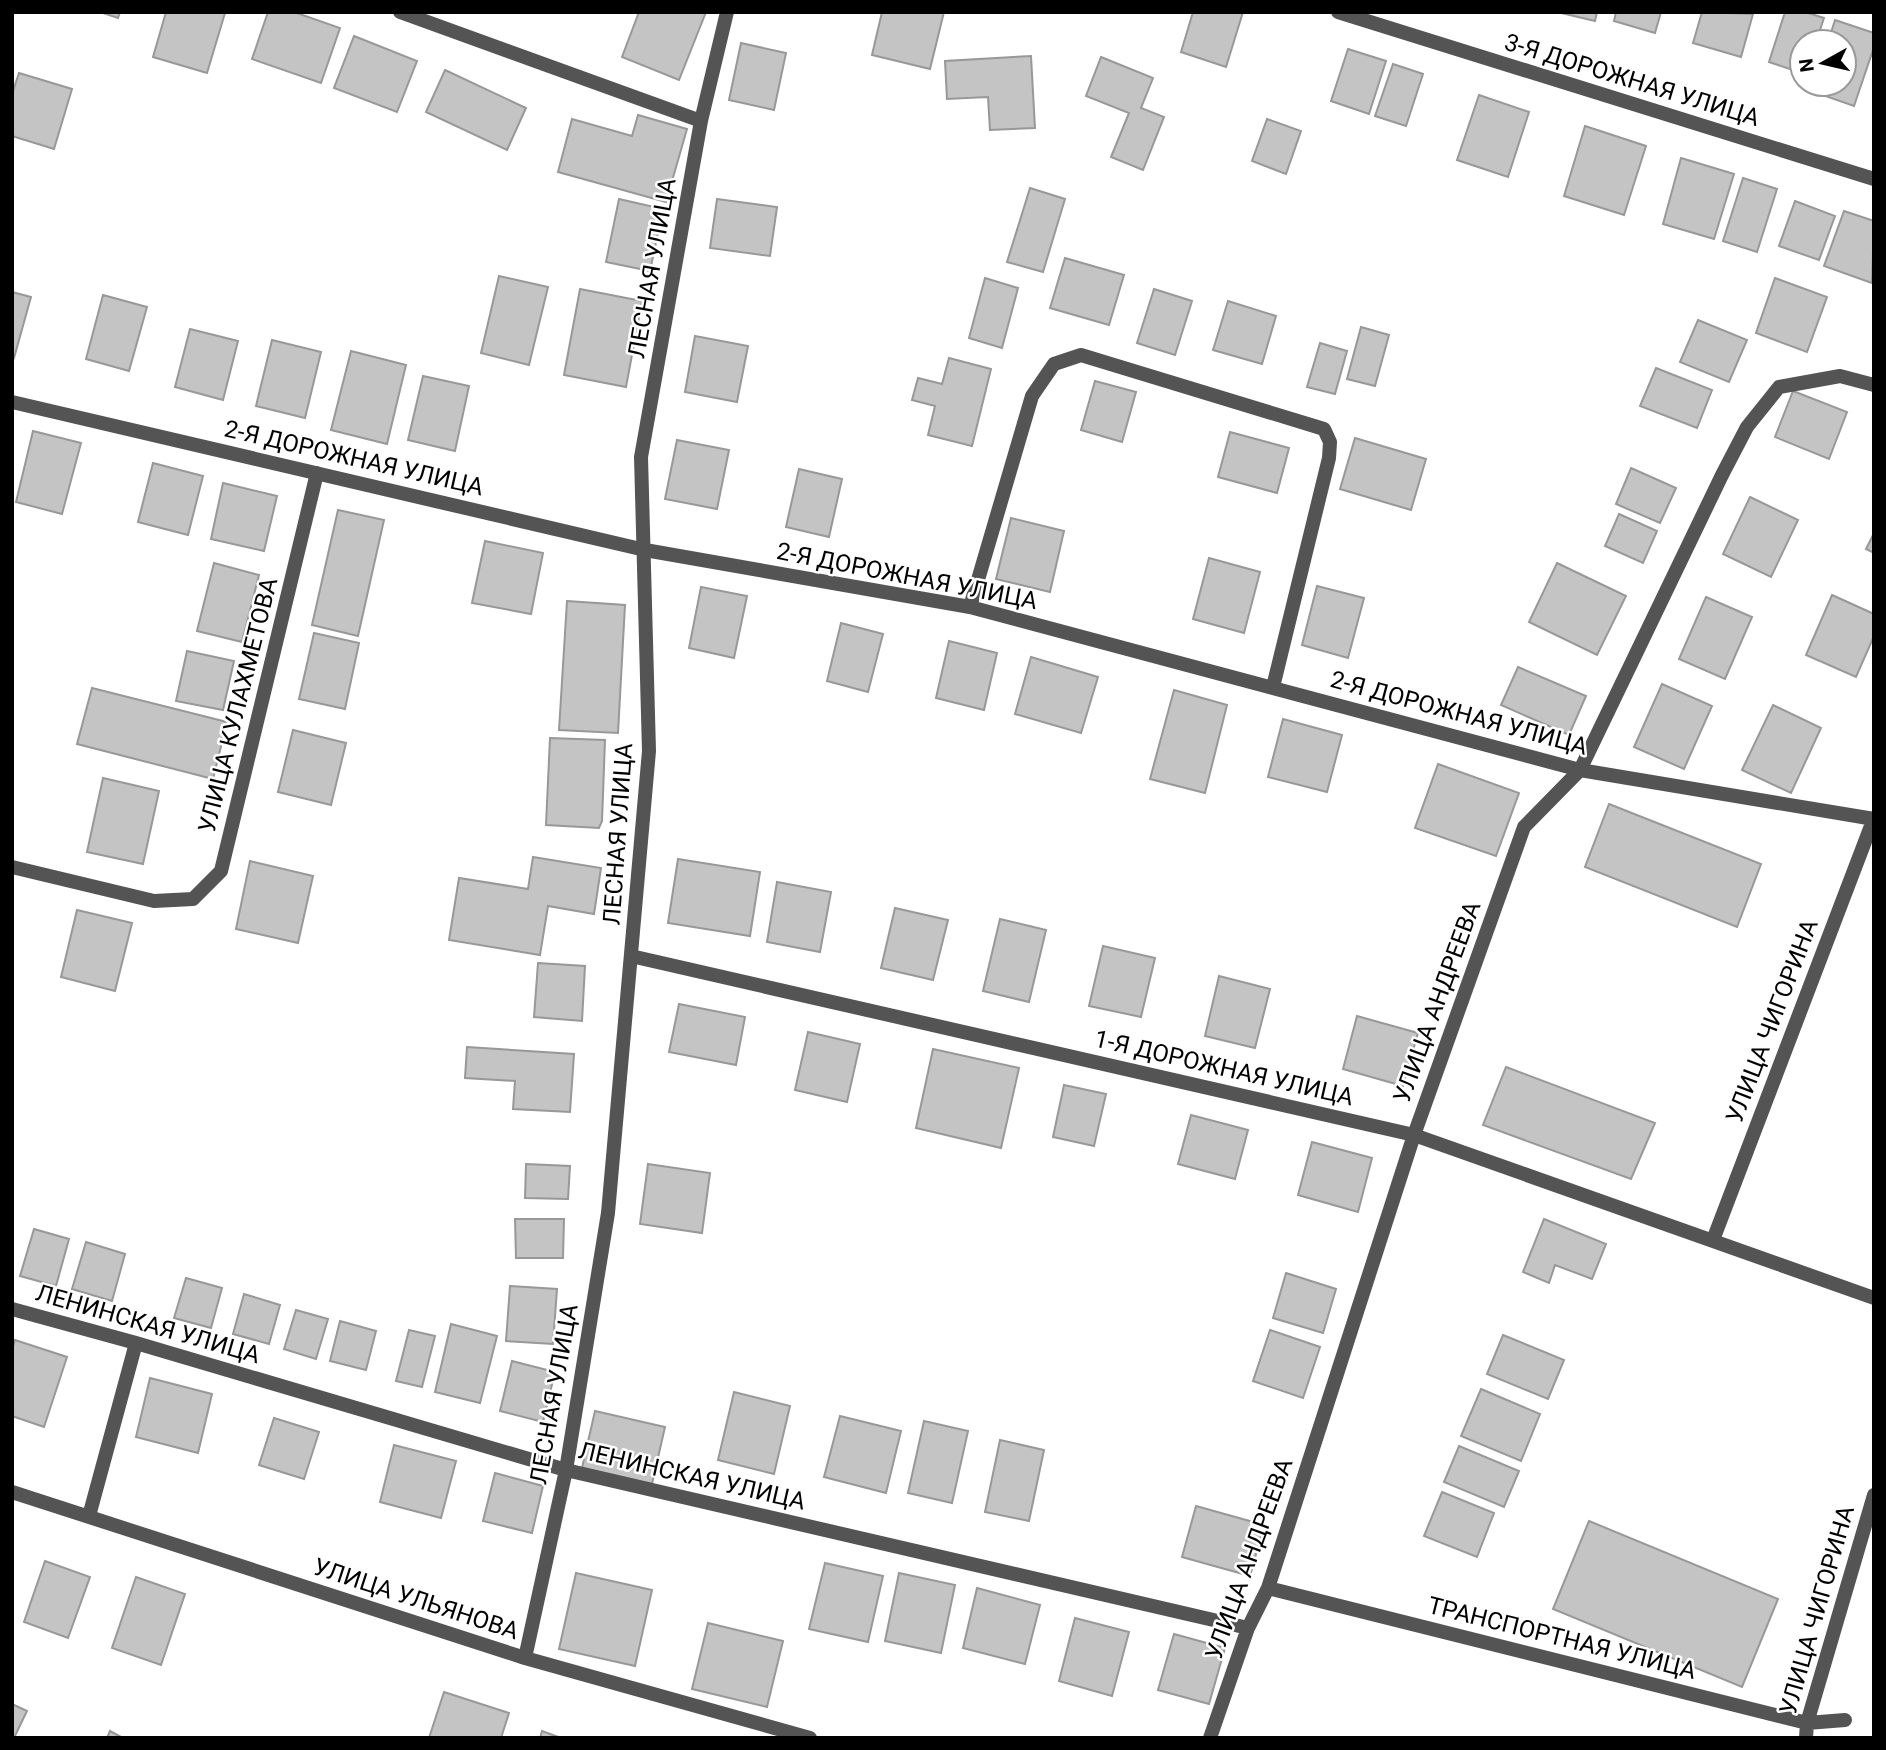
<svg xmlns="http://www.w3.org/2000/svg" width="1886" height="1750" font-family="Roboto,sans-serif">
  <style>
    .building { fill: #c4c4c4; stroke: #989898; stroke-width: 2 }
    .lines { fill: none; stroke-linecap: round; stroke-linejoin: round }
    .street { stroke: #545454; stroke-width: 14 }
    .labels { text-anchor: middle; stroke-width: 5; stroke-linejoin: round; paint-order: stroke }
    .street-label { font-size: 24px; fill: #000; stroke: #fff }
  </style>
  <rect width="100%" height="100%" fill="#fff"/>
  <path class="building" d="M100 12H120L118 18Z
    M166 12 225 13 207 73 153 57Z
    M268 12H294L340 28 321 83 252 59Z
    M639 12H706L679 80 622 57Z
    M882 12H944L930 69 872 55Z
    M1193 12H1243L1226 67 1181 52Z
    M1557 12H1597L1595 21Z
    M1616 12H1661L1655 33 1614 21Z
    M1702 12 1753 14 1741 57 1693 43Z
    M1785 12H1805L1824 18 1816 42H1802V73L1769 62Z
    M1835 20 1874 33V47L1854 106 1811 91 1814 84H1844V42H1828Z
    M354 36 417 61 397 112 334 88Z
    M741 43 786 53 774 110 729 100Z
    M1348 49 1386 61 1369 114 1331 101Z
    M1031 56 1035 128 990 130 988 97 947 99 945 61Z
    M1101 57 1153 78 1141 108 1164 117 1143 170 1111 157 1129 113 1086 96Z
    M1393 64 1423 74 1406 126 1375 116Z
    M445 70 526 108 507 150 426 112Z
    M19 73 72 89 54 149 12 136V94Z
    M1479 95 1529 112 1508 177 1457 160Z
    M638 115 687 129 666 202 558 172 572 119 632 136Z
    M1267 119 1301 131 1286 174 1252 161Z
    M1585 126 1646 146 1624 215 1564 196Z
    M1681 158 1734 174 1714 239 1663 224Z
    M1743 178 1777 189 1757 252 1723 241Z
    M1030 188 1065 199 1043 272 1007 262Z
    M619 199 663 209 650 271 606 262Z
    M717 199 777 207 770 256 710 248Z
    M1795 201 1835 216 1819 260 1779 246Z
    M1844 211 1874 221 1872 283 1824 266Z
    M1065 258 1124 275 1109 325 1050 308Z
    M499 276 548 287 529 365 481 353Z
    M985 278 1018 288 1002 348 969 338Z
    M1775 278 1827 297 1807 352 1756 333Z
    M580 289 642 301 626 387 564 375Z
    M1154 289 1192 301 1175 355 1137 343Z
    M12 292 31 297 14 358 12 357Z
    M103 295 147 307 129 371 86 359Z
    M1228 301 1276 316 1262 364 1213 350Z
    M1698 320 1747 340 1729 382 1680 362Z
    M1361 327 1389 335 1375 386 1347 379Z
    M190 329 238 341 223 400 175 387Z
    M695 336 748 346 737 402 685 392Z
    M272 340 321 352 305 418 256 406Z
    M1320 343 1347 351 1335 394 1307 387Z
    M351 351 406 365 387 444 331 430Z
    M949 358 991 369 972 446 928 435 935 406 912 400 918 378 942 384Z
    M1656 368 1712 390 1697 428 1640 406Z
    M423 376 469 386 455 451 408 440Z
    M1095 381 1136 392 1122 442 1081 430Z
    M1793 391 1847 412 1829 459 1775 437Z
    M33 431 81 443 62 514 16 502Z
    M1230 432 1289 448 1277 493 1218 477Z
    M1355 438 1426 459 1411 510 1340 489Z
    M677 440 729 450 717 509 665 499Z
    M153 463 203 476 188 535 138 522Z
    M1631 468 1676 488 1660 523 1616 504Z
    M799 469 842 479 829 537 786 527Z
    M223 483 277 496 264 551 211 539Z
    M1750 497 1798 520 1771 577 1723 554Z
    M338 510 384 520 358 636 312 625Z
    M1619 514 1657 531 1643 563 1605 546Z
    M1011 518 1064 531 1050 592 996 579Z
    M1874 533V553L1866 549Z
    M485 541 543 553 531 614 472 603Z
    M1209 558 1260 572 1244 633 1193 619Z
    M214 563 259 575 242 642 197 631Z
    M1557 563 1626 596 1597 655 1529 622Z
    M1317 586 1364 598 1348 658 1302 645Z
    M701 587 747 596 734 658 689 648Z
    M1832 595 1874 614V636L1856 677 1806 655Z
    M1706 597 1752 617 1725 679 1679 659Z
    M567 601 625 605 618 733 559 730Z
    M841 623 883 634 868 692 827 681Z
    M314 633 359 643 345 709 299 699Z
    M949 641 997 653 984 710 936 698Z
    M187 651 234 661 223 710 176 701Z
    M1031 657 1098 677 1081 733 1015 714Z
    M1518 667 1586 696 1569 735 1501 705Z
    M1662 684 1712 706 1684 769 1634 747Z
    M92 688 227 722 213 779 77 744Z
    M1174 690 1227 705 1205 793 1150 779Z
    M1773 705 1821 728 1791 793 1742 770Z
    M1283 719 1342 735 1327 792 1268 777Z
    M293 730 346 743 331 805 278 792Z
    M550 738 605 740 602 821 599 828 546 825Z
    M1438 764 1519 793 1496 856 1415 828Z
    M103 778 159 791 143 864 87 852Z
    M1609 804 1761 864 1737 927 1585 867Z
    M533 857 601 868 594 914 548 906 540 955 449 940 459 878 528 889Z
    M678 859 760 872 750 936 668 923Z
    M250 861 313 876 298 943 236 929Z
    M777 882 831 892 820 952 767 942Z
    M895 908 948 920 933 980 881 968Z
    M77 910 132 923 115 991 61 977Z
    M1000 919 1046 930 1029 1002 983 991Z
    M1103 946 1155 958 1141 1017 1089 1006Z
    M538 963 585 966 582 1021 534 1017Z
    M1219 976 1270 989 1255 1048 1205 1036Z
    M679 1004 745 1017 736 1065 669 1052Z
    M1357 1016 1418 1033 1403 1086 1343 1069Z
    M808 1032 860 1044 847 1102 795 1090Z
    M467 1047 574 1054 570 1112 513 1109 515 1081 465 1078Z
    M933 1049 1019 1068 1001 1148 916 1128Z
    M1506 1067 1655 1123 1631 1179 1483 1125Z
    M1064 1085 1106 1094 1094 1146 1053 1137Z
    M1191 1115 1248 1130 1235 1179 1178 1164Z
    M1312 1142 1372 1158 1358 1212 1298 1195Z
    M526 1164 570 1166 568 1199 525 1198Z
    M648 1164 710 1173 702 1233 640 1224Z
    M515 1219H564L563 1258H516Z
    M1544 1219 1606 1244 1592 1279 1555 1265 1549 1283 1523 1272Z
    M34 1229 69 1239 56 1286 20 1276Z
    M86 1242 125 1254 112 1301 72 1289Z
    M1286 1273 1336 1289 1323 1333 1273 1318Z
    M186 1278 222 1288 211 1328 174 1318Z
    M510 1286 557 1289 553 1344 506 1341Z
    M244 1294 280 1305 269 1344 233 1334Z
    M296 1310 328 1319 316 1359 284 1349Z
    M340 1321 376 1331 366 1370 330 1361Z
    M451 1324 497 1336 480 1403 435 1392Z
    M409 1330 435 1336 422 1387 396 1381Z
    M1270 1330 1320 1347 1303 1398 1253 1381Z
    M1503 1335 1564 1360 1548 1399 1487 1374Z
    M15 1340 67 1357 44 1427 12 1416V1350Z
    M512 1361 555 1372 543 1422 500 1411Z
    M150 1378 212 1394 198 1453 136 1437Z
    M1481 1389 1540 1414 1521 1461 1461 1436Z
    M734 1392 790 1406 774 1474 718 1460Z
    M595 1411 665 1427 652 1484 582 1468Z
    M840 1416 901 1431 886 1493 824 1477Z
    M274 1418 319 1432 304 1479 259 1465Z
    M924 1421 968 1431 952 1503 908 1493Z
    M1000 1440 1044 1450 1029 1521 985 1512Z
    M394 1445 456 1461 441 1518 380 1502Z
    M1459 1446 1519 1471 1504 1507 1444 1482Z
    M495 1473 543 1486 532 1533 483 1521Z
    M1442 1492 1494 1513 1477 1557 1424 1536Z
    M1196 1506 1264 1525 1250 1576 1182 1557Z
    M1589 1521 1778 1599 1742 1687 1553 1609Z
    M45 1561 90 1577 68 1638 24 1622Z
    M825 1563 883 1576 868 1642 809 1629Z
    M576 1573 652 1590 635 1666 559 1649Z
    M899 1573 955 1585 941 1653 885 1641Z
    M136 1577 185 1594 161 1665 112 1648Z
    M977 1588 1040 1605 1025 1664 963 1648Z
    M1075 1618 1129 1632 1112 1696 1059 1681Z
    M708 1623 783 1641 767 1707 692 1689Z
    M1174 1634 1225 1648 1209 1704 1158 1690Z
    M444 1692 509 1713 501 1738H429Z
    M12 1704 27 1711 14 1738H12Z
    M110 1731 123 1738H107Z
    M542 1731 561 1738H540Z"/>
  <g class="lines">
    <path class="street" d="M400 12 701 121
      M1338 12 1874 179
      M12 402 645 550 970 607 1580 770 1874 819
      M970 607 1032 396 1054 364 1081 355 1324 429 1330 442 1329 458 1273 687
      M12 867 154 901 193 899 221 871 317 473
      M631 956 1414 1135 1874 1298
      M1713 1240 1874 818
      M12 1309 136 1343 566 1470 1248 1628
      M12 1492 525 1658 810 1738
      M89 1516 136 1343
      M1268 1588 1807 1723 1845 1720
      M525 1658 566 1470 608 1213 649 751 641 457 701 121 727 12
      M1210 1738 1248 1628 1268 1588 1414 1135 1524 827 1580 770 1722 475 1747 427 1779 387 1840 376 1874 385
      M1806 1738 1807 1723 1874 1495"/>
  </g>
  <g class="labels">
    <g class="street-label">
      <text transform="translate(1632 80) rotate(17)" y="8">3-Я ДОРОЖНАЯ УЛИЦА</text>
      <text transform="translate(652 268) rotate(-80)" y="8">ЛЕСНАЯ УЛИЦА</text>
      <text transform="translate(354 458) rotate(13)" y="8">2-Я ДОРОЖНАЯ УЛИЦА</text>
      <text transform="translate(907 576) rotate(11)" y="8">2-Я ДОРОЖНАЯ УЛИЦА</text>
      <text transform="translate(238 705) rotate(-76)" y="8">УЛИЦА КУЛАХМЕТОВА</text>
      <text transform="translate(1459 713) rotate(15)" y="8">2-Я ДОРОЖНАЯ УЛИЦА</text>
      <text transform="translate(618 834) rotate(-86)" y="8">ЛЕСНАЯ УЛИЦА</text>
      <text transform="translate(1437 1002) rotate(-70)" y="8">УЛИЦА АНДРЕЕВА</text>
      <text transform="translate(1772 1021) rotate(-69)" y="8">УЛИЦА ЧИГОРИНА</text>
      <text transform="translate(1224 1068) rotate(13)" y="8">1-Я ДОРОЖНАЯ УЛИЦА</text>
      <text transform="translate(148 1324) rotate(16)" y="8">ЛЕНИНСКАЯ УЛИЦА</text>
      <text transform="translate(554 1394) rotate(-80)" y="8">ЛЕСНАЯ УЛИЦА</text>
      <text transform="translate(692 1476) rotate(13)" y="8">ЛЕНИНСКАЯ УЛИЦА</text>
      <text transform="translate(1249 1559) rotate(-70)" y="8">УЛИЦА АНДРЕЕВА</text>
      <text transform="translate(416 1599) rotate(18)" y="8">УЛИЦА УЛЬЯНОВА</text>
      <text transform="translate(1817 1610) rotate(-74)" y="8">УЛИЦА ЧИГОРИНА</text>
      <text transform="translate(1562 1638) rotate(14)" y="8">ТРАНСПОРТНАЯ УЛИЦА</text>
    </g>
  </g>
  <rect width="1886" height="1750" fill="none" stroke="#000000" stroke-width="28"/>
  <g transform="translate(1823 63) rotate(262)"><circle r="33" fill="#ffffff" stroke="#999999" stroke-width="2"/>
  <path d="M0-5L12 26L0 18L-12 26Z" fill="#000000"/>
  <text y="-10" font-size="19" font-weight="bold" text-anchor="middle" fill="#000000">N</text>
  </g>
</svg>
